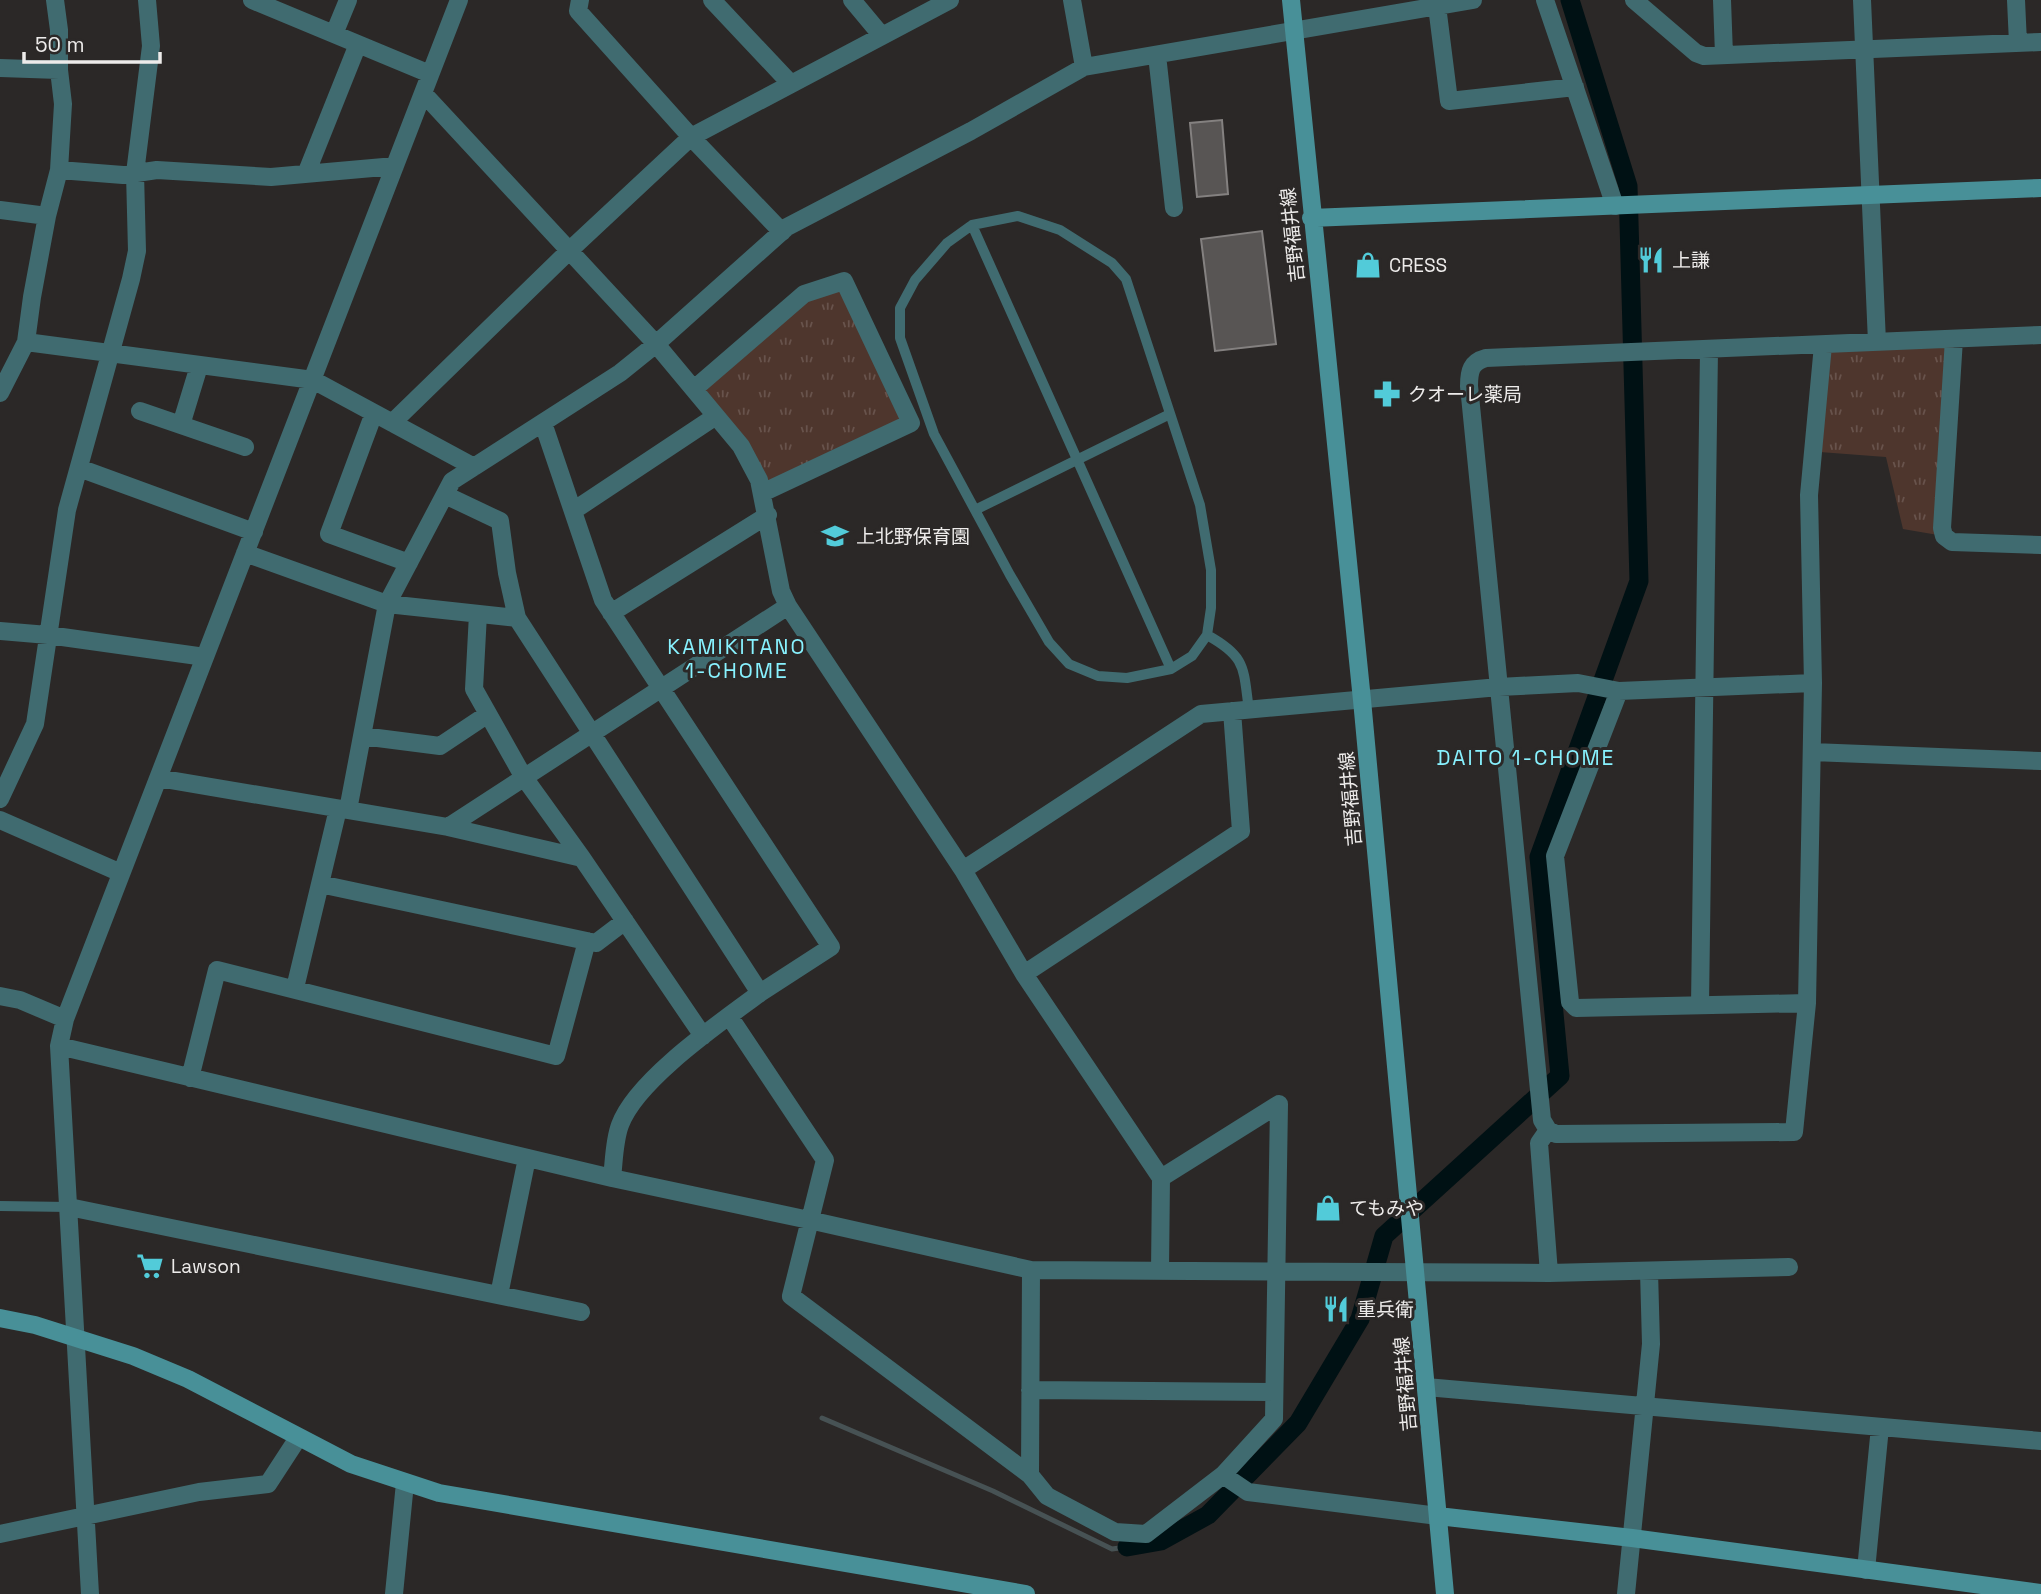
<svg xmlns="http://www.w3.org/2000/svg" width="2041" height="1594" font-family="'Space Grotesk','Noto Sans JP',sans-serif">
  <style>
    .grass { fill: url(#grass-tufts) }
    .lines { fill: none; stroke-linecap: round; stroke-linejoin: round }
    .stream { stroke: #475254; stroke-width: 5 }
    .canal { stroke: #001114; stroke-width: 19 }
    .building { fill: #585554; stroke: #848180; stroke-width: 2 }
    .lane { stroke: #406b70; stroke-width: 10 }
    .street { stroke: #406b70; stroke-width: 18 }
    .secondary { stroke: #489098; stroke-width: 18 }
    .labels { text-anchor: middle; stroke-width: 6; stroke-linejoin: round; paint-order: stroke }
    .street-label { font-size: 19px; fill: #edebea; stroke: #2b2827 }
    .poi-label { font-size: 19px; fill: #edebea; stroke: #2b2827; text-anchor: start }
    .neighbourhood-label { font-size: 21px; letter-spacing: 2px; fill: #88f2ff; stroke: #2b2827 }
  </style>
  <defs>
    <pattern id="grass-tufts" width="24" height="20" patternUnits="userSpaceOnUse" patternTransform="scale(1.75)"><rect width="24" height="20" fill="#4e362d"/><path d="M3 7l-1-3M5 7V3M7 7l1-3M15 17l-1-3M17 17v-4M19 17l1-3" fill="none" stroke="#68534c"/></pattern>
  </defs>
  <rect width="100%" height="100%" fill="#2b2827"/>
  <path class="grass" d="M844 281 904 426 762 493 694 389 797 300Z
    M1954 339 1944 536 1903 529 1886 457 1820 452 1823 345Z"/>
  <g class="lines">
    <path class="stream" d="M822 1418 993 1491 1112 1549 1127 1547"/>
    <path class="canal" d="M1127 1547 1161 1541 1208 1515 1298 1423 1360 1319 1384 1236 1560 1076 1539 857 1639 581 1628 186 1570 0"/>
  </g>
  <path class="building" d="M1222 120 1228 194 1197 197 1190 123Z
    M1262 231 1276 344 1215 351 1201 239Z"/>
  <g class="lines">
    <path class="lane" d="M1018 216 1060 230 1112 263 1126 279 1200 505 1211 570V608L1207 635 1192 656 1171 669 1127 678 1098 676 1069 664 1049 642 1010 575 934 434 900 338V308L915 280 947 243 972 225Z
      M972 225 1171 669
      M975 510 1170 414
      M1207 635C1247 657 1243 668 1249 710
      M0 1206 69 1207"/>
    <path class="street" d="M252 0 430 74
      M580 0 578 11 691 137 782 232
      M712 0 791 84
      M852 0 882 36
      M1072 0 1084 67
      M1545 0 1615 206
      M1634 0 1696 53 1704 56 2041 42
      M1722 0 1724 55
      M1862 0 1877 342
      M2016 0 2018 43
      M1437 6 1449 101 1575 87
      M334 34 348 0
      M1157 55 1174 208
      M0 68 59 70
      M423 93 656 344 741 446 759 480 781 591 788 606 963 870 1024 974 1161 1178 1160 1271
      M59 170 123 175 157 170 271 177 395 166
      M306 174 358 44
      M0 210 47 216
      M1954 339 1942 528 1944 536 1952 542 2041 545
      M26 342 313 380 474 467
      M1823 345 1809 495 1813 683 1807 1003 1794 1132 1556 1134 1548 1130 1542 1120 1469 386C1469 371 1471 362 1486 358L2041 335
      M694 389 804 294 844 281 911 423 762 493
      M0 393 26 342 32 297 47 216 59 170 63 104 59 70V30L55 0
      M140 411 245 447
      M374 413 329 534 409 563
      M392 423 570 250 691 137 950 0
      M543 423 603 600 831 947 760 993
      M181 425 199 366
      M79 468 254 532
      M445 495 500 521 507 573 517 618
      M573 511 716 416
      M245 553 387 604 517 618 760 993C721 1022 636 1080 620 1125 614 1141 614 1162 612 1178
      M611 613 768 515
      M478 614 474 689 523 776 582 858 703 1036
      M0 631 48 635 205 657
      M1619 691 1555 856 1570 1002 1576 1008 1807 1003
      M362 736 440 746 488 714
      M1812 752 2041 761
      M158 778 448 827 582 858
      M0 799 35 724 67 510 131 279 137 251 135 173 151 46 147 0
      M348 810 387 604 452 481 620 373 656 344 787 227 971 131 1084 67 1473 0
      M0 820 121 873
      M448 827 788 606
      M963 870 1201 714 1499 687 1578 683 1619 691 1813 683
      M320 884 596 943 625 921
      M1024 974 1241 831 1232 711
      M295 988 338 809
      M0 996 20 1000 65 1019
      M1700 1005 1709 350
      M729 1016 825 1160 791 1296 1030 1475 1047 1496 1115 1532 1146 1534 1223 1475 1274 1419 1279 1104 1161 1178
      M59 1046 612 1178 809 1220 1031 1270 1549 1273 1789 1267
      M190 1078 217 970 556 1056 587 941
      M1548 1130 1539 1143 1549 1273
      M69 1207 581 1312
      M499 1295 527 1158
      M1426 1387 2041 1441
      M1030 1390 1274 1392
      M1030 1475 1031 1270
      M1223 1475 1248 1492 1438 1516
      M0 1534 199 1492 268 1484 298 1438
      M1866 1570 1880 1427
      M90 1594 59 1046 65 1019 459 0
      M394 1594 405 1483
      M1626 1594 1651 1344 1649 1271"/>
    <path class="secondary" d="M1291 0 1362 700 1445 1594
      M1311 218 2041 188
      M0 1318 35 1325 133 1356 188 1379 351 1464 439 1493 1026 1594
      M1438 1516 1632 1538 2041 1593"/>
  </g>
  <defs>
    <g id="restaurant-bare" transform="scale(2.1)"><path d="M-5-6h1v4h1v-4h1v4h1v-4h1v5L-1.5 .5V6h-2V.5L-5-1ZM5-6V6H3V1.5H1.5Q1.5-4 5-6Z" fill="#52cbd9" stroke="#2b2827" stroke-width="2.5" paint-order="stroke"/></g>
    <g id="shop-bare" transform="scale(2.1)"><path d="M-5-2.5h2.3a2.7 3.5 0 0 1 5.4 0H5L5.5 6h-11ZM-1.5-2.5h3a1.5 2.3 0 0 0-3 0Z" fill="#52cbd9" stroke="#2b2827" stroke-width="2.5" paint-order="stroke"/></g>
    <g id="pharmacy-bare" transform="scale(2.1)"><path d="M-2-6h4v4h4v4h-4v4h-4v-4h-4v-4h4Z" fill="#52cbd9" stroke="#2b2827" stroke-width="2.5" paint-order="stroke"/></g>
    <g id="school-bare" transform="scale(2.1)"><path d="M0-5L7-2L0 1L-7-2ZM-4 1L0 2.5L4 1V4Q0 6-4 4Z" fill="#52cbd9" stroke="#2b2827" stroke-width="2.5" paint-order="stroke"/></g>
    <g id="supermarket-bare" transform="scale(2.1)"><path d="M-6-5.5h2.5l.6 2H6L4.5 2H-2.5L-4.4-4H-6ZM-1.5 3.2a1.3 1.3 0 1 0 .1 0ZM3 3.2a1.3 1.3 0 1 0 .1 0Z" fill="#52cbd9" stroke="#2b2827" stroke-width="2.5" paint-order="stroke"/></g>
  </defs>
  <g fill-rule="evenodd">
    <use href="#restaurant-bare" x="1651" y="260"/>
    <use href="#shop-bare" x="1368" y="265"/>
    <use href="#pharmacy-bare" x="1387" y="394"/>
    <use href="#school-bare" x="835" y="536"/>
    <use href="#shop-bare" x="1328" y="1208"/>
    <use href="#supermarket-bare" x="150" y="1266"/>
    <use href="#restaurant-bare" x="1336" y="1309"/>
  </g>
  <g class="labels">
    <g class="street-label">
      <text transform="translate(1292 235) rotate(-96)" y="7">吉野福井線</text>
      <text transform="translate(1350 799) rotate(-95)" y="7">吉野福井線</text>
      <text transform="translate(1405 1384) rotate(-95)" y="7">吉野福井線</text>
    </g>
    <g class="poi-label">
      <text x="1672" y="267">上謙</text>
      <text x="1389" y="272">CRESS</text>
      <text x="1408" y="401">クオーレ薬局</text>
      <text x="856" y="543">上北野保育園</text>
      <text x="1349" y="1215">てもみや</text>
      <text x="171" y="1273">Lawson</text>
      <text x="1357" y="1316">重兵衛</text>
    </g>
    <g class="neighbourhood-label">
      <text x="737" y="654">KAMIKITANO<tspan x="737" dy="24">1-CHOME</tspan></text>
      <text x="1526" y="765">DAITO 1-CHOME</text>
    </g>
  </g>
  <path d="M24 52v10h136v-10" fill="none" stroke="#edebea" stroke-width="3.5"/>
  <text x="35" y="52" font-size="21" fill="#edebea" stroke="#2b2827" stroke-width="5" paint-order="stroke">50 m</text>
</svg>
